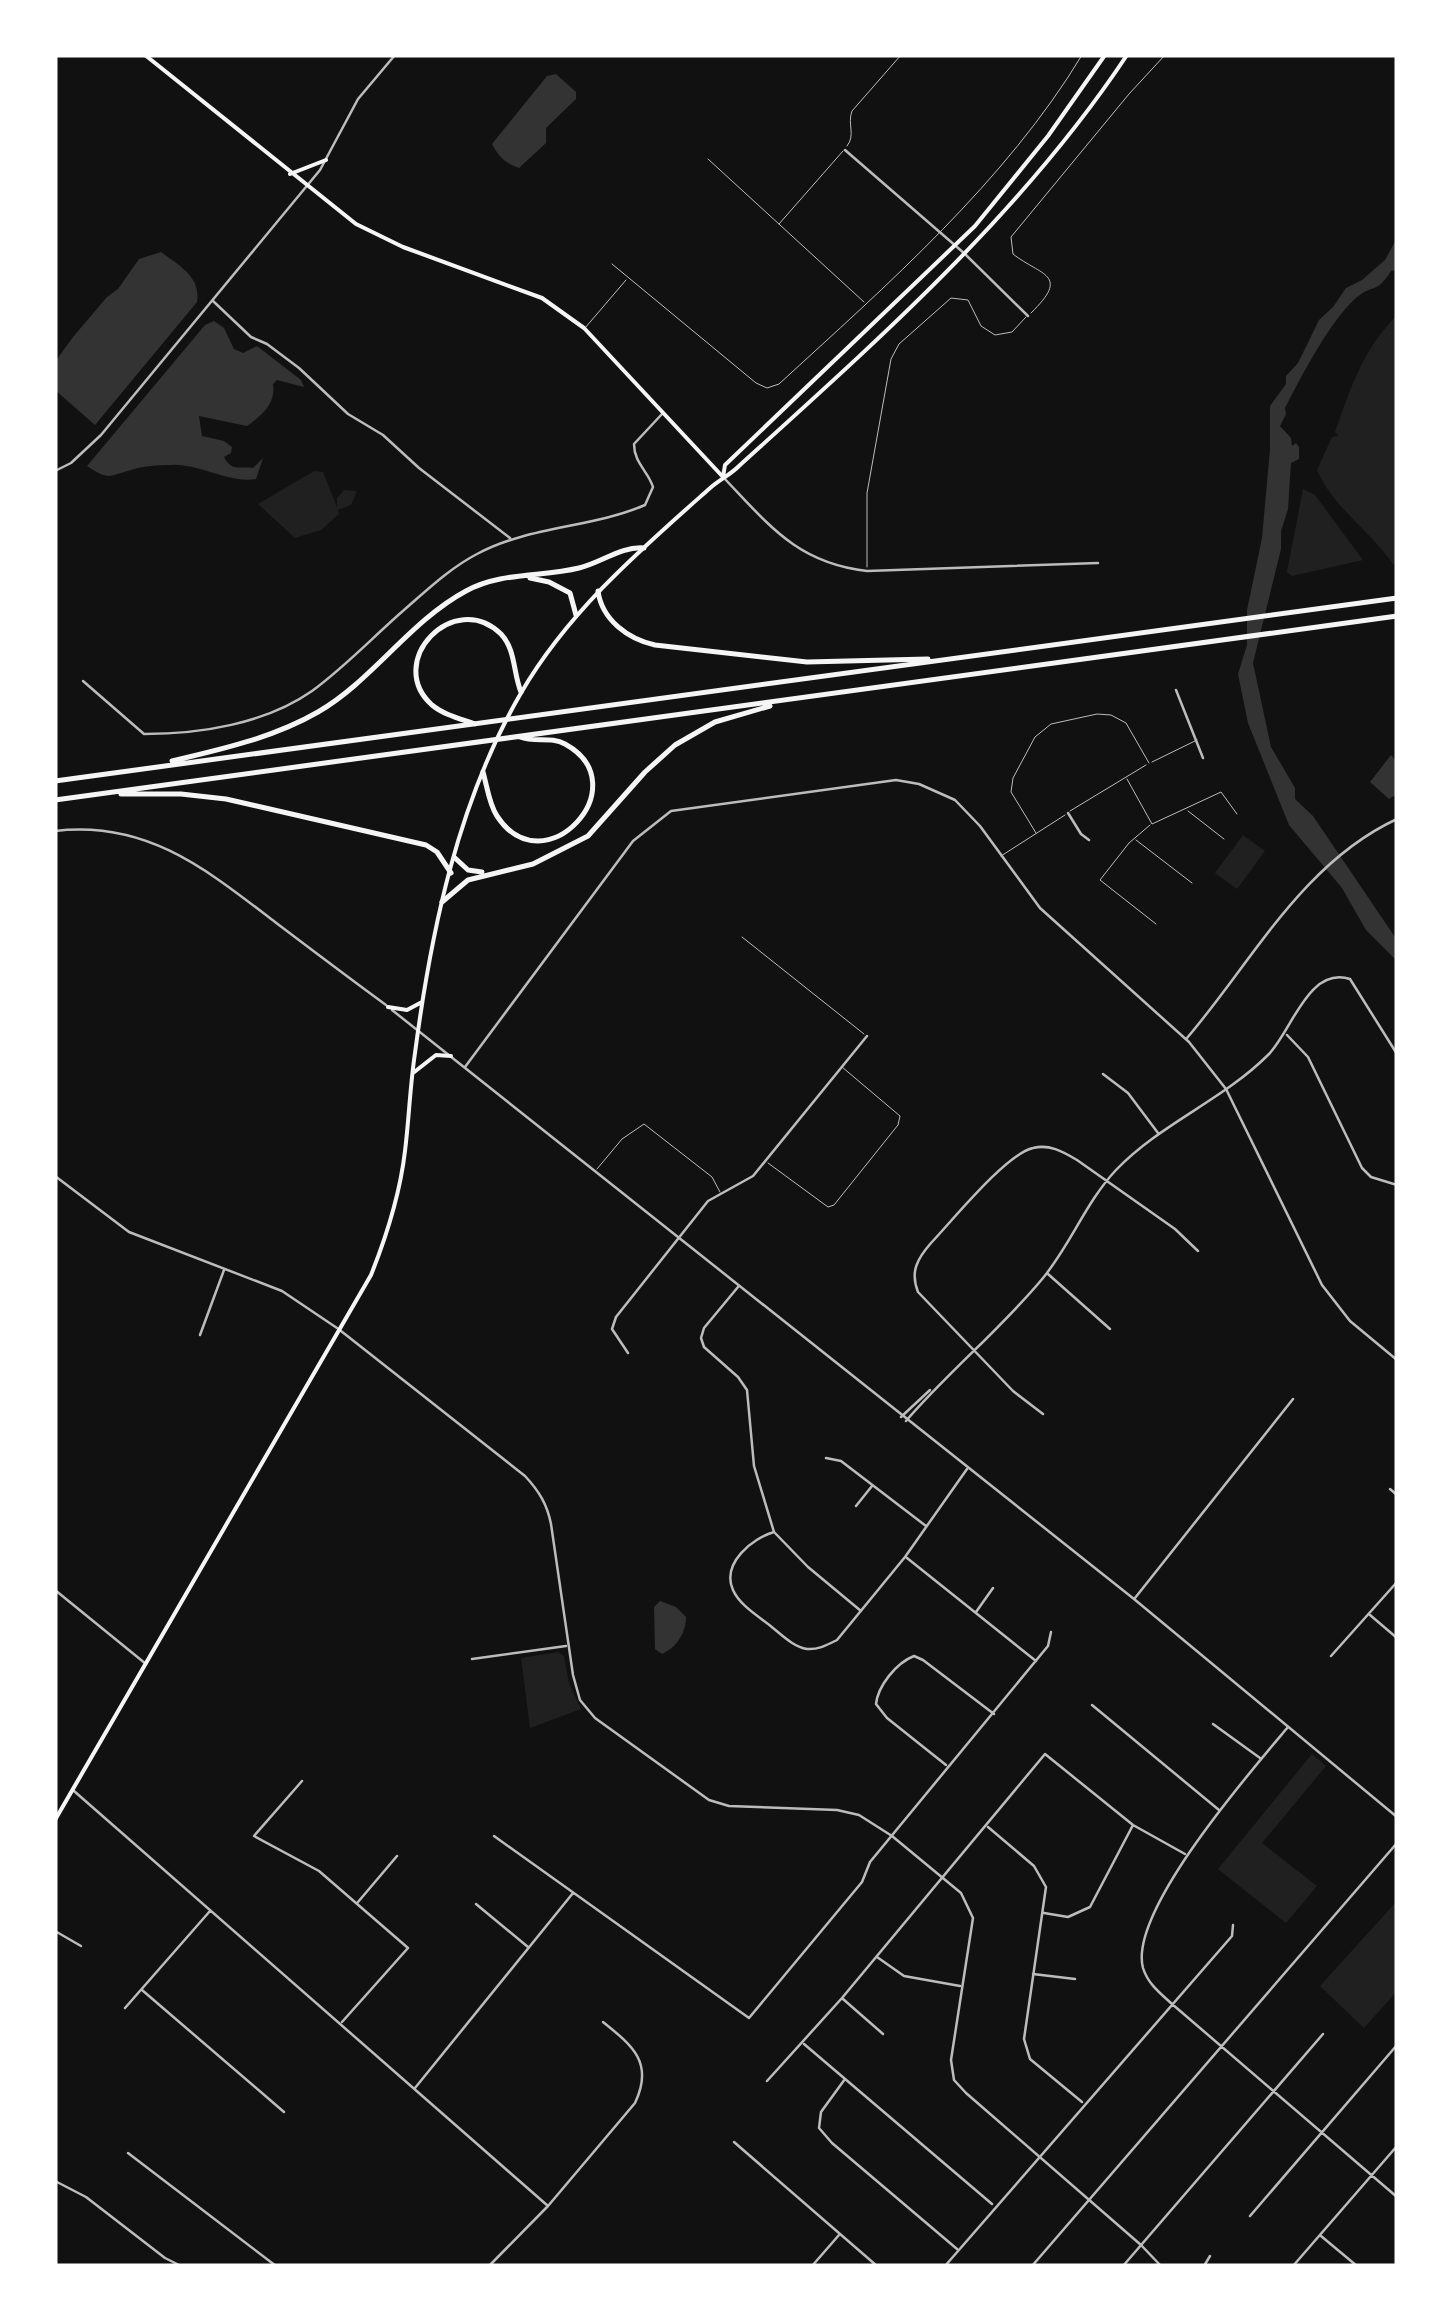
<svg xmlns="http://www.w3.org/2000/svg" width="1452" height="2321" font-family="Arial,sans-serif">
  <style>
    .green { fill: #202020 }
    .water { fill: #333 }
    .lines { fill: none; stroke-linecap: round; stroke-linejoin: round }
    .service { stroke: #bcbcbc; stroke-width: 1 }
    .minor { stroke: #bcbcbc; stroke-width: 2.5 }
    .tertiary { stroke: #bcbcbc; stroke-width: 2.5 }
    .secondary { stroke: #f5f5f5; stroke-width: 4 }
    .primary { stroke: #f5f5f5; stroke-width: 4 }
    .motorway { stroke: #f5f5f5; stroke-width: 5 }
  </style>
  <rect width="100%" height="100%" fill="#111"/>
  <path class="green" d="M1397 315V564H1393C1372 533 1331 505 1317 470L1332 437 1338 436 1335 432C1352 385 1362 351 1397 315Z
    M314 471 323 472 337 507V498L344 490 357 491 351 505 338 510 339 514 321 530 295 538 258 504Z
    M1303 489 1315 495 1363 560 1292 576 1287 572Z
    M1243 835 1265 851 1237 889 1215 873Z
    M558 1652 564 1656 569 1683 581 1709 530 1728 521 1658Z
    M1312 1754 1326 1766 1262 1843 1317 1886 1286 1923 1218 1869Z
    M1397 1901V1991L1364 2028 1320 1986Z"/>
  <path class="water" d="M556 74 576 92V99L546 128V143L519 168C505 163 499 157 492 144L547 76Z
    M1397 238V270L1391 271C1377 294 1372 284 1356 298 1329 322 1301 377 1285 408L1286 414 1280 426 1291 438 1292 446 1296 443 1299 447V459L1291 463 1288 509 1281 531V549L1253 663 1271 747 1295 788V799L1313 816 1397 940V961L1366 930 1342 888 1289 825 1248 723 1238 674 1247 645V610L1262 538 1270 449V406L1286 384V376L1298 363 1319 320 1333 307 1346 288 1362 280 1385 260Z
    M161 252C180 266 201 277 197 302L95 425 55 390V362L73 337 107 297 118 289 139 259Z
    M214 321 224 328 234 349 243 353 257 346 301 380 304 387 277 380 273 384C276 404 262 415 247 426L199 416 202 436 224 441 232 447 231 453 224 457C232 472 239 466 253 468L263 458 256 479C229 484 199 463 170 465 158 465 143 466 131 470 108 476 110 481 87 466L205 325Z
    M1391 755 1397 762V794L1389 799 1370 782Z
    M660 1601 676 1607 686 1617C686 1633 676 1648 662 1654L655 1649 654 1607Z"/>
  <g class="lines">
    <path class="service" d="M847 146C856 135 847 124 852 111L901 55
      M708 159 864 302
      M779 224 843 151
      M612 264 756 383 767 388 779 384C887 285 1006 181 1082 55
      M1031 313C1071 274 1041 276 1013 254L1011 237 1129 94 1165 55
      M585 328 626 280
      M867 567V493L891 359 899 344 951 298 968 300 981 326 995 335 1012 332 1026 317
      M1152 762 1197 740
      M1127 779 1152 824 1221 792 1237 814
      M1070 811 1146 765
      M1188 811 1224 839
      M1150 825 1129 843 1100 880 1156 924
      M1036 833 1011 792 1013 778 1035 737 1051 724 1097 714 1111 715 1126 723 1149 763
      M1136 840 1192 883
      M1001 856 1065 815
      M742 937 864 1034
      M768 1163 828 1207 834 1205 898 1125 900 1116 842 1067
      M597 1169 622 1139 644 1124 712 1177 720 1192"/>
    <path class="minor" d="M845 150 965 254 1028 316
      M213 301 251 337 267 344 299 368 348 414 383 435 419 468 510 538
      M83 681 144 734C200 734 265 724 312 691 345 667 374 636 404 610 427 590 450 568 477 554 529 526 592 528 645 505L653 487C648 471 634 463 634 444L662 414
      M1176 690 1203 758
      M1068 813 1081 834 1089 840
      M1287 1035 1308 1057 1362 1168 1371 1177 1397 1185
      M1187 1038C1252 962 1302 863 1397 819
      M1103 1074 1128 1093 1158 1133
      M55 1176 129 1232 282 1291 337 1328
      M1048 1274 1110 1329
      M738 1287 704 1328 701 1338 704 1347 738 1377 747 1390 754 1466 774 1532 808 1567 861 1611
      M200 1335 224 1270
      M628 1353 612 1329 616 1317 708 1201 753 1176 867 1036
      M1043 1414 1013 1391 918 1292C910 1272 917 1259 931 1243 952 1221 1006 1154 1033 1148 1049 1144 1062 1151 1077 1160L1175 1229 1198 1251
      M901 1417 930 1390
      M906 1421C949 1371 1001 1329 1043 1278 1071 1244 1086 1202 1116 1170 1160 1124 1223 1100 1268 1055 1292 1031 1308 966 1350 979L1397 1054
      M826 1458 841 1461 926 1526
      M1390 1489 1397 1495
      M856 1506 872 1486
      M774 1532C753 1538 721 1563 733 1590 740 1606 760 1617 773 1628 783 1636 794 1647 807 1649 818 1650 827 1645 837 1640L905 1557 967 1469
      M907 1558 1036 1661
      M55 1590 146 1664
      M1135 1598 1293 1399
      M976 1612 993 1588
      M1370 1615 1397 1638
      M1331 1656 1397 1582
      M472 1659 566 1646
      M1092 1705 1219 1810
      M1213 1724 1260 1758
      M1288 1727C1251 1771 1128 1912 1143 1968 1148 1984 1160 1993 1172 2004L1397 2197
      M946 1765 887 1718 876 1704C878 1686 896 1663 914 1656L923 1660 994 1714
      M302 1781 254 1836 319 1871 408 1948 342 2022
      M74 1791 548 2206
      M988 1827 1034 1866 1046 1887 1024 2039 1030 2059 1082 2102
      M494 1836 749 2018 862 1882 870 1862 1048 1646 1051 1632
      M358 1902 397 1856
      M476 1904 528 1947
      M1044 1913 1068 1917 1090 1907 1133 1825
      M55 1931 81 1946
      M877 1957 904 1976 960 1986
      M1033 1974 1075 1979
      M142 1990 284 2112
      M843 1999 883 2034
      M125 2008 210 1911
      M804 2044 992 2204
      M845 2079 821 2112 819 2128 832 2143 957 2249
      M767 2081 842 1998 1045 1754 1133 1825 1185 1854
      M415 2088 573 1893
      M734 2142 877 2266
      M128 2153 276 2266
      M55 2181 86 2197 165 2258 181 2266
      M1250 2216 1397 2045
      M1321 2236 1357 2266
      M489 2266 548 2206 635 2103C654 2063 633 2046 603 2022
      M812 2266 839 2235
      M945 2266 1232 1936 1233 1925
      M1032 2266 1397 1843
      M1123 2266 1323 2034
      M1204 2266 1210 2256
      M1293 2266 1397 2146"/>
    <path class="tertiary" d="M55 471 71 463 101 435 320 170 358 99 395 55
      M723 477C769 525 797 563 867 571L1098 563
      M55 831C147 820 207 870 275 922 312 950 349 978 386 1005
      M392 1010 1134 1599 1397 1817
      M465 1067 633 841 671 811 896 780 919 784 955 800 980 826 1040 908 1189 1042 1226 1089 1322 1285 1350 1321 1397 1360
      M341 1331 525 1476C539 1491 547 1504 551 1524L573 1675 580 1700 595 1718 709 1800 729 1806 837 1810 859 1815 892 1836 961 1893 973 1918 951 2060 954 2080 966 2093 1141 2245 1161 2266"/>
    <path class="secondary" d="M145 55 356 224 403 247 542 298 584 328 723 477
      M290 174 326 160"/>
    <path class="primary" d="M723 477 725 465 975 226 1048 136 1105 55
      M388 1007 407 1010 422 1002
      M413 1073 436 1055 451 1056
      M55 1820 371 1275C387 1235 400 1194 405 1151 409 1119 410 1086 415 1053 431 931 458 801 521 693 568 612 639 551 709 489 719 480 730 475 739 466 878 340 1023 212 1127 55"/>
    <path class="motorway" d="M530 578 549 582 570 593 576 615
      M598 591C602 620 628 639 655 645L807 662 928 659
      M475 724C461 719 444 715 432 705 384 662 454 588 501 634 516 650 513 673 521 692
      M172 761C222 749 273 738 318 712 372 681 410 621 466 591 500 572 542 577 579 568 601 563 621 546 644 548
      M483 772C487 786 489 804 497 816 544 888 640 785 565 744 551 736 535 743 520 737
      M55 781 1397 598
      M121 794H181L226 799 426 845 437 852 451 873
      M55 800 1397 616
      M455 858 468 870 482 872
      M442 902 468 880 533 864 588 836 645 772 675 745 715 722 770 706"/>
  </g>
  <rect width="1452" height="2321" fill="none" stroke="#ffffff" stroke-width="115"/>
</svg>
